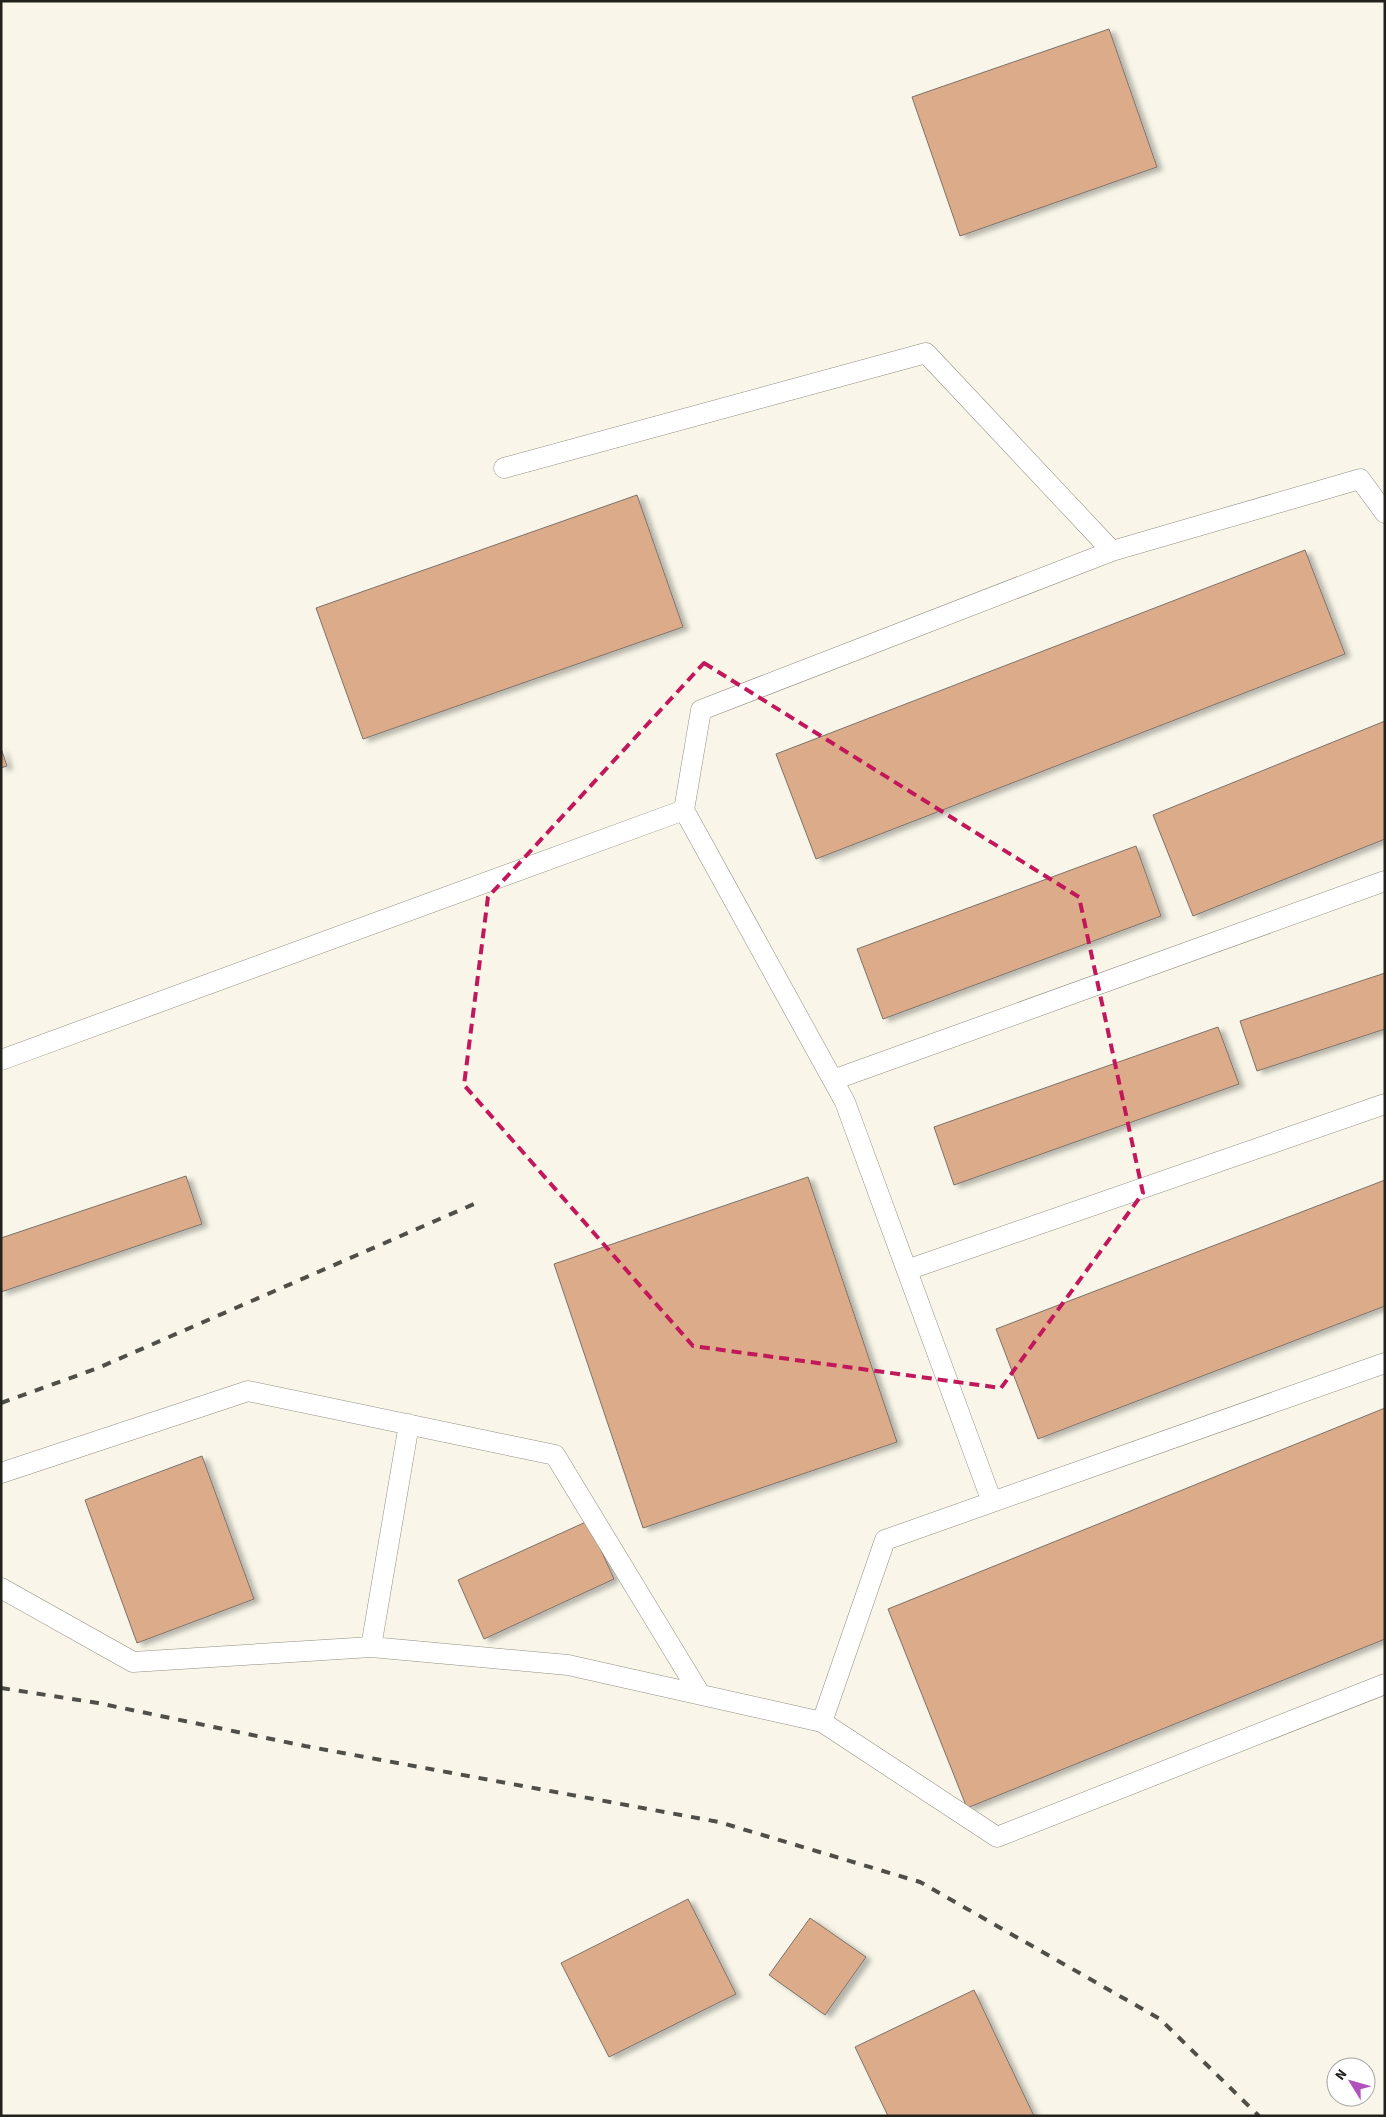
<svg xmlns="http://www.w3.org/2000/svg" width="1386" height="2117" font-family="'Source Sans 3',sans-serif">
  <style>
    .building { fill: #dcab89; stroke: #7c726b; filter: url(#shadow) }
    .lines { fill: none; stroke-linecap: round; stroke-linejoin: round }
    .lane-casing { stroke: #908e82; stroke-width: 21 }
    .lane { stroke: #fff; stroke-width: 20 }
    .rail { stroke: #4f4e47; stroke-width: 4; stroke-dasharray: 9 9; stroke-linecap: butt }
    .marked { fill: none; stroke: #c2185b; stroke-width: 4; stroke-dasharray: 10 6; stroke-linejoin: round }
  </style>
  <defs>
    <filter id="shadow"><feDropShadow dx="5.5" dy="3" stdDeviation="2.5" flood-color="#0004"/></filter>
  </defs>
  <rect width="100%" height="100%" fill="#f9f6e9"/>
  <path class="building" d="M1109 29 1157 167 960 236 912 97Z
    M637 495 683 627 363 739 316 608Z
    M1305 550 1345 654 816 859 776 754Z
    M1385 721V839L1193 916 1153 815Z
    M1 748 7 766 1 768Z
    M1136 846 1161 916 883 1019 857 949Z
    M1385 973V1029L1257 1071 1240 1021Z
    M1218 1027 1239 1084 954 1185 934 1127Z
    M186 1176 202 1224 1 1292V1238Z
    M808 1177 897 1442 643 1528 554 1264Z
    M1385 1180V1306L1038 1439 996 1329Z
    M1385 1408V1639L967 1808 888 1609Z
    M202 1456 254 1599 137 1643 85 1500Z
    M588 1521 614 1579 484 1639 458 1580Z
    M688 1899 736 1994 609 2057 561 1963Z
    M810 1918 866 1957 825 2015 769 1975Z
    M974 1990 1034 2116H888L855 2047Z"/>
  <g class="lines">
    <g class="lane-casing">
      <path id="lane" d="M504 468 926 353 1112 551 701 710 684 810 845 1102 992 1502
        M1112 551 1360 479 1385 513
        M1 1060 684 810
        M833 1080 1385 881
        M907 1270 1385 1104
        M1 1473 248 1391 555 1455 700 1694
        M1 1588 133 1662 371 1647 568 1665 822 1722 997 1837 1385 1684
        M371 1647 409 1424
        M822 1722 885 1540 1385 1363"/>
    </g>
    <use href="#lane" class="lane"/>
    <path class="rail" d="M1 1403 98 1368 474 1204
      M1 1688 98 1703 305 1746 719 1822 920 1882 1160 2019 1259 2116"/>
  </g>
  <path class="marked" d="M704 663 1079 897 1143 1193 1001 1388 693 1346 464 1085 488 897Z"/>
  <rect width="1386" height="2117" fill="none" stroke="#22211c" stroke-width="5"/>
  <g transform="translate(1351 2082) rotate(307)"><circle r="24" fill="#ffffff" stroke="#a7a6a4"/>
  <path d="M0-4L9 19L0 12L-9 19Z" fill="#b052bc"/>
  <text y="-8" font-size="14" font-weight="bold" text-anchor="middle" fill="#22211c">N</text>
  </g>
</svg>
